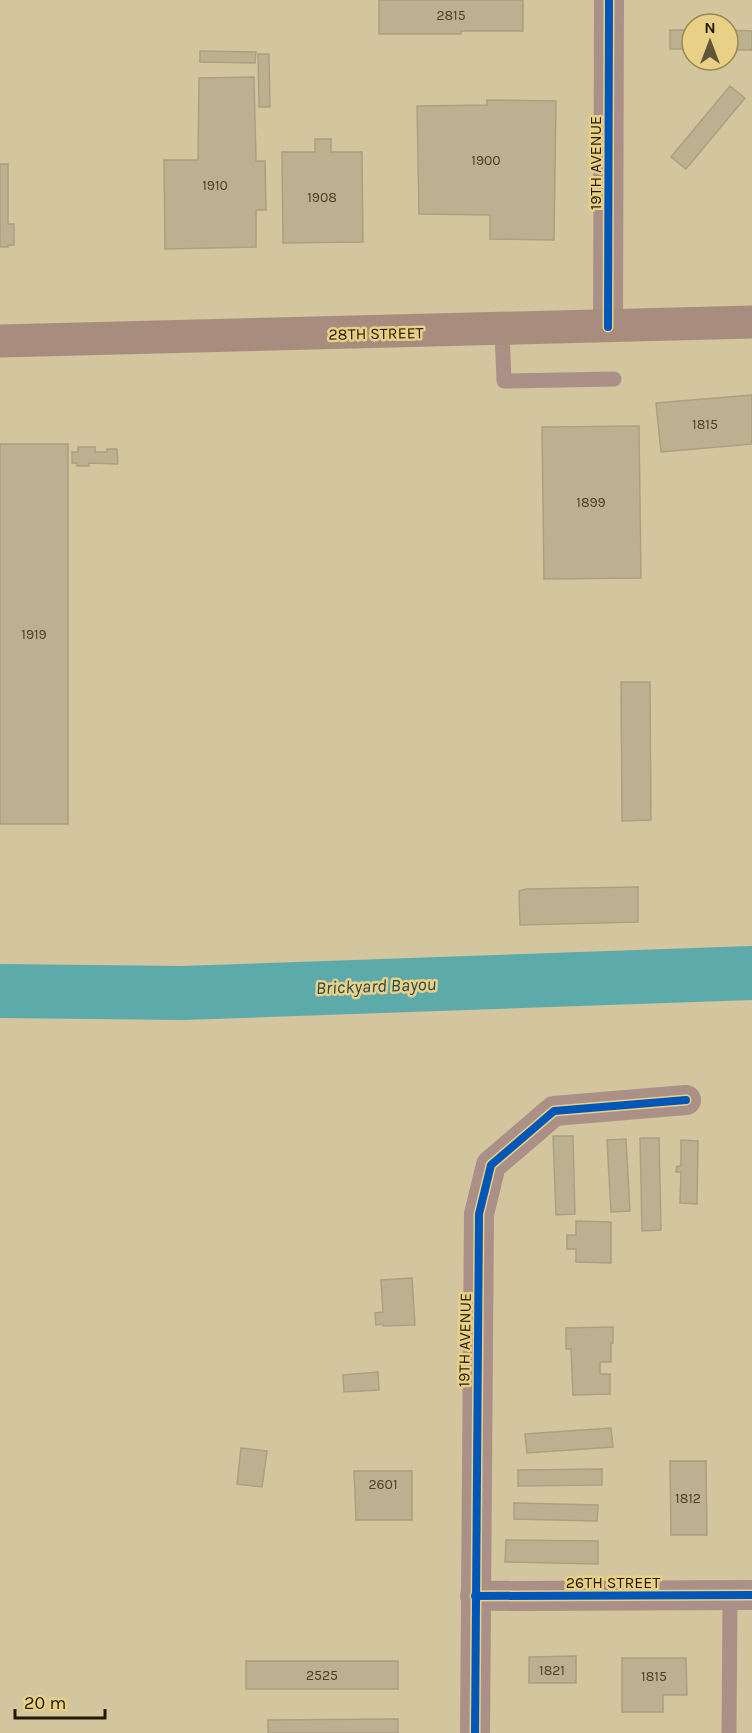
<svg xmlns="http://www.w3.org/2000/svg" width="752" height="1733" font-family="Karla,sans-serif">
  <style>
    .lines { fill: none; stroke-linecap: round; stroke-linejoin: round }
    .river { stroke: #5daaaa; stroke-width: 54 }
    .building { fill: #bbb191; stroke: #aba080; stroke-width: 1.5 }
    .lane { stroke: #aa9086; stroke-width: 15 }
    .street { stroke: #aa9086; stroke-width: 30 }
    .secondary { stroke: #a88c7d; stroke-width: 33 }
    .cycleway-casing { stroke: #e9d087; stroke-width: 11 }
    .cycleway { stroke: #0057b8; stroke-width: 8 }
    .labels { text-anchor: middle; stroke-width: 5; stroke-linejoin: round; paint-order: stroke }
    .number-label { font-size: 14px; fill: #493f24 }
    .street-label { font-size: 16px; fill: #231900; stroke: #e9d087 }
    .water-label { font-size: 18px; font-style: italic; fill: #26474d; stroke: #e9d087 }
  </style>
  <rect width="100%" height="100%" fill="#d3c59d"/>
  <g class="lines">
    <path class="river" d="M0 991 183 993 752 973"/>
  </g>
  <path class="building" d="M379 0H523V31H461V34H379Z
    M670 30H692V49H670Z
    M728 30 752 31V50H728Z
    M200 51 256 52 255 63 200 62Z
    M258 54H269L270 107H259Z
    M254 77 256 161H265L266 210H256V247L165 249 164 160H198L199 78Z
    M730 86 745 98 686 169 671 157Z
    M487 100 556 101 554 240 490 239V215L419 214 417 106 487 105Z
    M315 139H331V152H362L363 242 283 243 282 152H315Z
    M0 164H8V224H14V245H8V247H0Z
    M752 395V444L661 452 656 403Z
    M639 426 641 578 544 579 542 427Z
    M0 444H68V824H0Z
    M78 447H95V452H107V449H117L118 464 89 463V466H77V463H72V452H78Z
    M621 682H650L651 820 622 821Z
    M638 887V922L520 925 519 891 526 889Z
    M553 1136H573L575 1214 556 1215Z
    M640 1138H659L661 1230 642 1231Z
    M626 1139 630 1211 611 1212 607 1140Z
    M681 1140 698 1141 697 1204 680 1203 681 1172H676L677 1166H681Z
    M576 1221 611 1222V1263L576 1262V1249H567V1235H576Z
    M412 1278 415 1325 383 1326V1324L376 1325 375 1313 383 1312 381 1280Z
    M613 1327V1343H611V1362H600V1374H610V1394L573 1395 571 1349H566V1328Z
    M378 1372 379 1390 344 1392 343 1375Z
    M611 1428 613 1447 527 1453 525 1434Z
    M241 1448 267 1451 262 1487 237 1484Z
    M670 1461H706L707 1535H671Z
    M602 1469V1485L518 1486V1470Z
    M354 1471H412V1520H356Z
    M514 1503 598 1505 597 1521 514 1519Z
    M506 1540 598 1541V1564L505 1562Z
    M576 1656V1683H529V1657Z
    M622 1658H686L687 1695H663V1712H622Z
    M246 1661H398V1689H246Z
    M398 1719V1733H268V1720Z"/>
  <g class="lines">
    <path class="lane" d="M502 330 504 381 614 379
      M729 1733 730 1595"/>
    <path class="street" d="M608 327 609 0
      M475 1596 752 1595
      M475 1733 479 1214 491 1165 554 1111 686 1100"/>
    <path class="secondary" d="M0 341 752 322"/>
    <g class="cycleway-casing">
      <path id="cycleway" d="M608 327 609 0
        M475 1596 752 1595
        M475 1733 479 1214 491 1165 554 1111 686 1100"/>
    </g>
    <use href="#cycleway" class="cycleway"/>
  </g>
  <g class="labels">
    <g class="number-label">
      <text x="451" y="20">2815</text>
      <text x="486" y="165">1900</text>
      <text x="215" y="190">1910</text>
      <text x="322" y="202">1908</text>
      <text x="705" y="429">1815</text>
      <text x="591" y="507">1899</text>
      <text x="34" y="639">1919</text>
      <text x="383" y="1489">2601</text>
      <text x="688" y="1503">1812</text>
      <text x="552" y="1675">1821</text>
      <text x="322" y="1680">2525</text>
      <text x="654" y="1681">1815</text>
    </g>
    <g class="street-label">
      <text transform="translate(595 163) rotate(-90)" y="6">19TH AVENUE</text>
      <text transform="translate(376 333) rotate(-1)" y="6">28TH STREET</text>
      <text transform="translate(464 1340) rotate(-89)" y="6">19TH AVENUE</text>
      <text x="613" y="1588">26TH STREET</text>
    </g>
    <g class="water-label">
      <text transform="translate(376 986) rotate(-2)" y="6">Brickyard Bayou</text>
    </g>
  </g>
  <g transform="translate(710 42)"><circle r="28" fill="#e9d087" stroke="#9a8751" stroke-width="1.5"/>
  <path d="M0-4.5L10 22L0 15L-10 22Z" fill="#615537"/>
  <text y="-9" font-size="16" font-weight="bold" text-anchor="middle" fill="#231900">N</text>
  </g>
  <path d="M15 1709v9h90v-9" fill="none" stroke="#231900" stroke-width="3"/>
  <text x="24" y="1709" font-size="18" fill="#231900" stroke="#e9d087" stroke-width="4.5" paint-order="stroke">20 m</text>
</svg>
